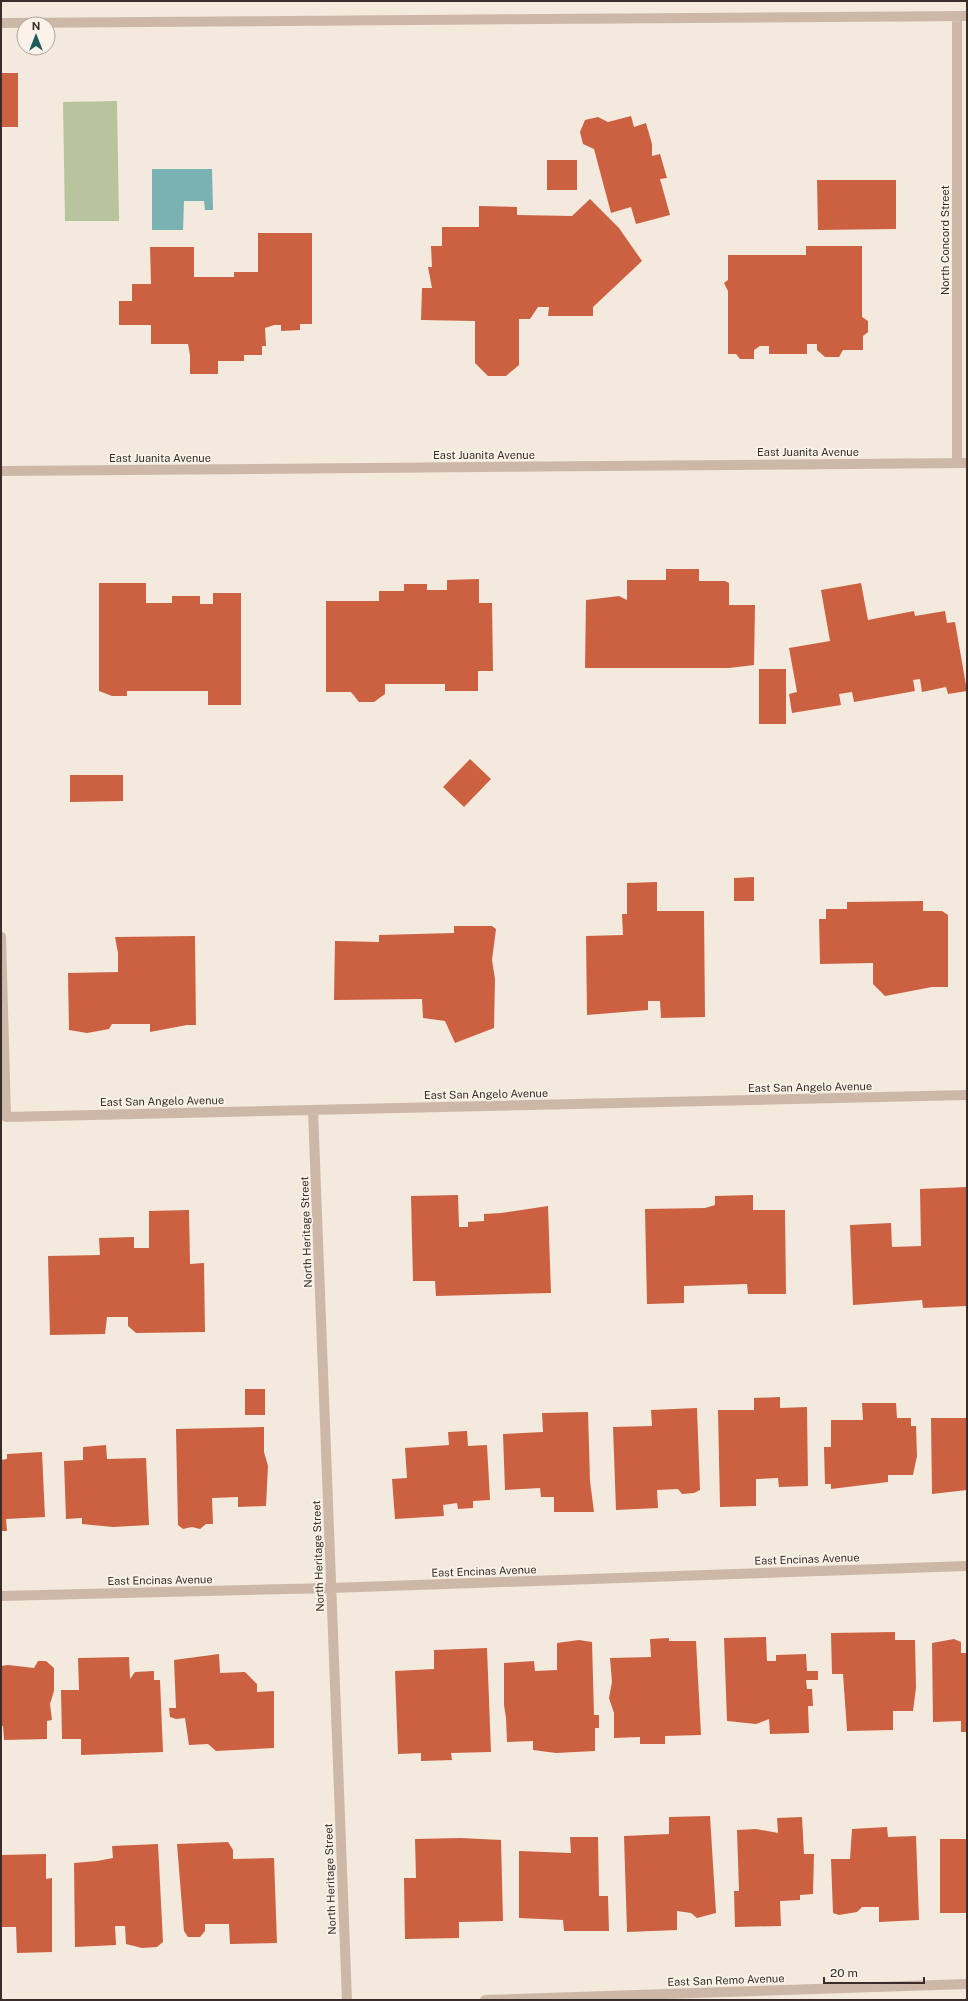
<svg xmlns="http://www.w3.org/2000/svg" width="968" height="2001" font-family="'Public Sans',sans-serif">
  <style>
    .green { fill: #b7c49c }
    .water { fill: #7ab1b3 }
    .building { fill: #cc6142 }
    .lines { fill: none; stroke-linecap: round; stroke-linejoin: round }
    .minor { stroke: #cdb8a8; stroke-width: 10 }
    .labels { text-anchor: middle; stroke-width: 3.5; stroke-linejoin: round; paint-order: stroke }
    .street-label { font-size: 11px; fill: #392d29; stroke: #fbf3ea }
  </style>
  <rect width="100%" height="100%" fill="#f4e9dd"/>
  <path class="green" d="M117 101 119 221H65L63 102Z"/>
  <path class="water" d="M152 169H212L213 210H205L204 201H184L183 230H152Z"/>
  <path class="building" d="M1 73H18V127H1Z
    M631 116 634 127 646 123 652 144V156L660 154 667 178 660 179 670 215 636 224 631 207 611 213 594 149 583 144 580 132 585 120 598 117 608 122Z
    M547 160H577V190H547Z
    M817 180H896V229L818 230Z
    M590 199 619 228 642 261 593 307V316H548L549 307H538L530 319H519V365L506 376H488L475 363V321L421 320 422 288H432L428 267H432L431 246H442V227H479V206L517 207V215L572 216Z
    M258 233H312V324H300V330L281 331V325H274L265 328 266 346H262V355H244V361H218V374H190V355L188 344H151V325H119V301H132V284H151L150 247H194V277H234V272H258Z
    M806 246H862V317L868 321V332L863 336V350H843L839 357H825L817 350V344H807V354H769V346H760L754 350V359H740L736 354H728V291L724 283 728 280V255H806Z
    M666 569H699V581H725L729 583V605H755L754 665 729 668H585L586 600 619 596 627 600V580H666Z
    M479 579V603H492L493 671H478V691H445V684H385V694L374 702H359L351 692H326V601H379V591H404V584H427V590H447V580Z
    M99 583H146V603H172V596H200V604H213V593H241V705H208V691H127V696H112L99 691Z
    M861 583 868 620 914 611 915 616 945 611 947 623 955 622 967 691 948 694 946 687 922 692 920 679 913 680 915 691 854 702 852 692 839 694 841 705 792 713 789 694 797 692 789 648 830 641 821 590Z
    M759 669H786V724H759Z
    M470 759 491 779 464 807 443 787Z
    M70 775H123V801L70 802Z
    M754 877V901H734V878Z
    M657 882V911H704L705 1017 661 1018 660 1001H648V1010L587 1015 586 936 623 935 622 914H627V883Z
    M923 901V911H942L948 915V987H932L885 996 873 984V963L820 964 819 919H826V909H847V902Z
    M454 926H492L496 929 492 960 495 979 494 1028 455 1043 445 1021 423 1018 422 999 334 1000 335 941 379 942V935L454 933Z
    M195 936 196 1025H187L150 1032V1024H112L109 1029 87 1033 69 1030 68 973 118 972V953L115 937Z
    M967 1187V1306L923 1308 922 1300 853 1305 850 1225 891 1223 892 1247 921 1246 920 1189Z
    M458 1195 459 1227H468V1222L484 1221V1214L501 1213 548 1206 551 1293 436 1296 435 1281H413L411 1196Z
    M753 1195V1210H785L786 1294H748L747 1284 684 1286V1303L647 1304 645 1209 705 1208 715 1205V1196Z
    M189 1210 190 1264 204 1263 205 1332 136 1333 128 1326V1317H107L105 1334 50 1335 48 1256 100 1255 99 1238 134 1237V1248H149V1211Z
    M245 1389H265V1415H245Z
    M780 1397V1408L807 1407 808 1486 779 1487 778 1478 756 1479V1506L720 1507 718 1410H754V1398Z
    M862 1403H896L897 1418H911V1426H916L917 1456 913 1475H888V1482L831 1489V1484H825L824 1447H831V1420H863Z
    M697 1408 700 1490 694 1493 682 1494 678 1489 657 1490 658 1508 616 1510 613 1427 652 1426 651 1410Z
    M588 1412 590 1481 594 1512H554V1497H541L540 1488 505 1490 503 1434 543 1432 542 1413Z
    M931 1418H967V1490L932 1494Z
    M264 1427V1452L268 1466 266 1506 238 1507V1497L212 1498 213 1524H206L200 1529 192 1527 183 1529 178 1525 176 1429Z
    M467 1431 468 1446 487 1445 490 1500 473 1501V1508L458 1509 457 1503 443 1505 444 1516 395 1519 392 1479 407 1478 405 1448 449 1445 448 1432Z
    M106 1445 107 1459 146 1458 149 1525 113 1527 82 1524V1518L66 1519 64 1461 83 1460V1447Z
    M42 1452 45 1517 6 1519 7 1531H1V1460L7 1459V1454Z
    M895 1632V1640H915L916 1688 913 1711H893V1730L847 1731 843 1674H832L831 1633Z
    M766 1637 767 1661H776V1655L806 1654 807 1671H818V1680H806L807 1689H812L813 1706H808L809 1733 770 1734 769 1719 756 1724 727 1721 724 1638Z
    M669 1638V1641H696L701 1735 665 1736V1744H640V1737L614 1738V1713L609 1698 612 1682 610 1658 651 1657 650 1639Z
    M954 1639 961 1642V1653H967V1732H961V1721L933 1722 932 1643Z
    M579 1640 592 1642 594 1715H599V1728H595V1751L556 1753 533 1750V1741L507 1742 506 1718 504 1705V1663L534 1661 535 1671 557 1670V1643Z
    M487 1648 491 1752 451 1753 452 1760 421 1761V1753L398 1754 395 1671 434 1669V1650Z
    M219 1654 220 1673 245 1672 257 1684V1692L274 1691V1748L216 1751 208 1744 189 1745 185 1718 176 1719 170 1717 169 1708H176L174 1660Z
    M129 1657 130 1679 135 1672 154 1671V1680H160L163 1752 81 1755V1739H62L61 1690H79L78 1658Z
    M38 1661H46L54 1668V1691L50 1704 52 1720 47 1721V1739L4 1740 3 1726H1V1666L8 1665 34 1668Z
    M710 1816 716 1913 697 1918 691 1913 677 1911V1930L627 1932 624 1836 669 1834V1817Z
    M802 1817 804 1854H814L813 1894 800 1895V1900L780 1901 781 1926 735 1927 734 1891H739L737 1830 756 1829 778 1833 777 1818Z
    M887 1827 888 1837 916 1836 919 1920 879 1922V1907H862L857 1912 839 1915 833 1913 831 1859H850L852 1829Z
    M570 1837H598L599 1896H608L609 1931H564L563 1920 519 1918V1851L571 1853Z
    M461 1838 501 1840 503 1921 459 1922V1938L405 1939 404 1878H416L415 1839Z
    M940 1839H967V1913H940Z
    M228 1842 233 1850V1859L274 1858 277 1943 230 1944 229 1924H205V1931L200 1937H188L184 1931 177 1844Z
    M158 1844 163 1942 157 1947 142 1948 126 1944 125 1926H115L116 1945 75 1947 74 1863 97 1861 113 1858 112 1846Z
    M46 1854V1879L52 1878V1952L17 1953 16 1927H1V1855Z"/>
  <g class="lines">
    <path class="minor" d="M957 16V463
      M1 23 967 16
      M1 471 967 463
      M1 937 6 1117 967 1095
      M313 1110 347 2000
      M1 1596 331 1588 967 1566
      M485 2000 967 1984"/>
  </g>
  <g class="labels">
    <g class="street-label">
      <text transform="translate(945 240) rotate(-90)" y="4">North Concord Street</text>
      <text x="808" y="456">East Juanita Avenue</text>
      <text x="484" y="459">East Juanita Avenue</text>
      <text x="160" y="462">East Juanita Avenue</text>
      <text transform="translate(810 1087) rotate(-1)" y="4">East San Angelo Avenue</text>
      <text transform="translate(486 1094) rotate(-1)" y="4">East San Angelo Avenue</text>
      <text transform="translate(162 1101) rotate(-1)" y="4">East San Angelo Avenue</text>
      <text transform="translate(306 1232) rotate(-92)" y="4">North Heritage Street</text>
      <text transform="translate(318 1556) rotate(-92)" y="4">North Heritage Street</text>
      <text transform="translate(807 1559) rotate(-2)" y="4">East Encinas Avenue</text>
      <text transform="translate(484 1571) rotate(-2)" y="4">East Encinas Avenue</text>
      <text transform="translate(160 1580) rotate(-1)" y="4">East Encinas Avenue</text>
      <text transform="translate(330 1879) rotate(-92)" y="4">North Heritage Street</text>
      <text transform="translate(726 1980) rotate(-2)" y="4">East San Remo Avenue</text>
    </g>
  </g>
  <rect width="968" height="2001" fill="none" stroke="#392d29" stroke-width="4"/>
  <g transform="translate(36 36)"><circle r="19" fill="#fbf3ea" stroke="#ada49d"/>
  <path d="M0-3L7 15L0 10L-7 15Z" fill="#1b5a5d"/>
  <text y="-6" font-size="11" font-weight="bold" text-anchor="middle" fill="#392d29">N</text>
  </g>
  <path d="M824 1977v6h100v-6" fill="none" stroke="#392d29" stroke-width="2"/>
  <text x="830" y="1977" font-size="12" fill="#392d29" stroke="#fbf3ea" stroke-width="3" paint-order="stroke">20 m</text>
</svg>
